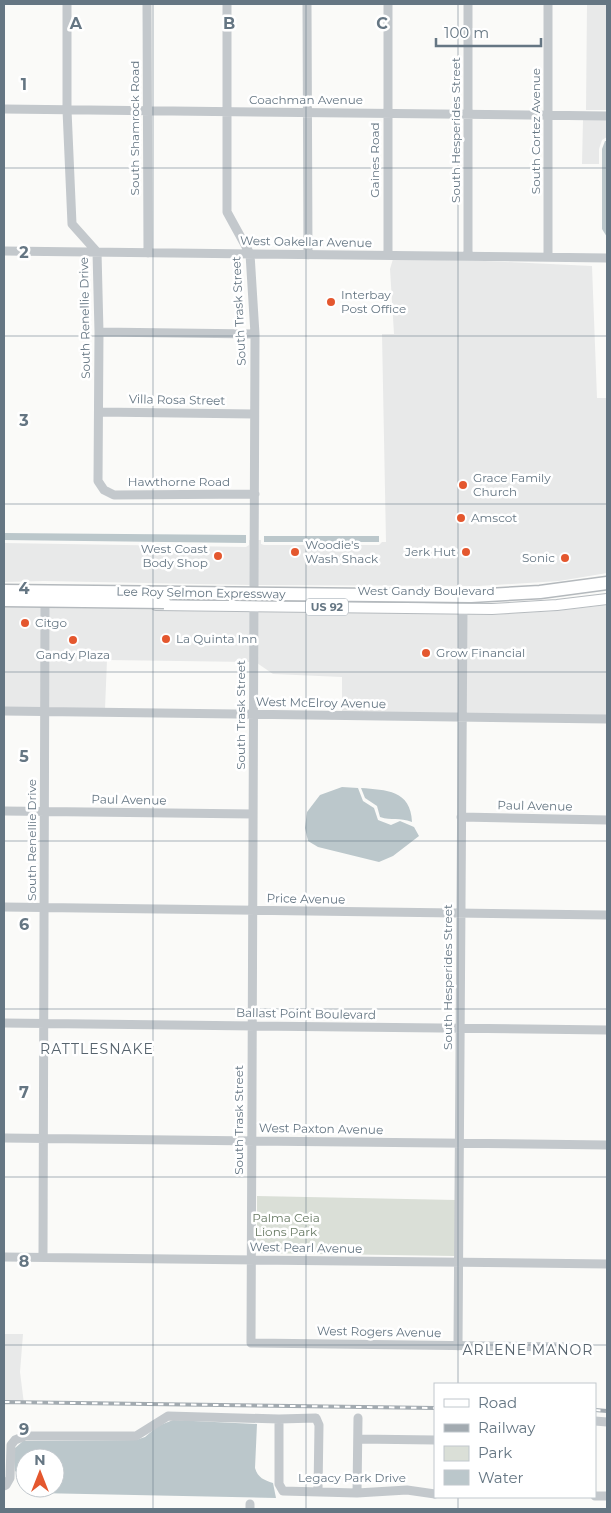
<svg xmlns="http://www.w3.org/2000/svg" width="611" height="1513" font-family="Montserrat,sans-serif">
  <style>
    .built { fill: #e8e9e9 }
    .green { fill: #dadfd7 }
    .water { fill: #bbc7cb }
    .lines { fill: none; stroke-linecap: round; stroke-linejoin: round }
    .major-casing { stroke: #b5babe; stroke-width: 12 }
    .minor { stroke: #c3c8cc; stroke-width: 9 }
    .major { stroke: #fff; stroke-width: 10 }
    .rail-casing { stroke: #a2aab0; stroke-width: 4 }
    .rail { stroke: #fff; stroke-width: 2; stroke-dasharray: 5.5; stroke-linecap: butt }
    .highway-bridge-casing { stroke: #b4b9bd; stroke-width: 15; stroke-linecap: butt }
    .highway-bridge { stroke: #fff; stroke-width: 12 }
    .grid { fill: none; stroke: #657683; stroke-width: 1; stroke-opacity: 0.55 }
    .poi-dot { fill: #e4572e; stroke: #fff; stroke-width: 2 }
    .labels { text-anchor: middle; stroke-width: 5; stroke-linejoin: round; paint-order: stroke }
    .shield { fill: #fff; stroke: #939fa8; stroke-width: 1 }
    .shield-label { font-size: 11px; font-weight: bold; fill: #657683 }
    .street-label { font-size: 12px; fill: #657683; stroke: #fff }
    .poi-label { font-size: 12px; fill: #657683; stroke: #fff; text-anchor: start }
    .park-label { font-size: 12px; fill: #687a64; stroke: #fff }
    .neighbourhood-label { font-size: 14px; letter-spacing: 1px; fill: #57646e; stroke: #fff }
    .grid-label { font-size: 16px; text-anchor: middle; font-weight: bold; fill: #657683; stroke: #fff; stroke-width: 5; stroke-linejoin: round; paint-order: stroke }
  </style>
  <rect width="100%" height="100%" fill="#fafaf8"/>
  <path class="built" d="M587 4H607V110H586Z
    M583 120H607V137L602 140 599 149V164H582Z
    M393 259 485 261 592 266 597 398H607V573L559 581 479 586 257 585 258 540H261V544L264 545H379L382 542H386L382 334H394L390 269Z
    M249 540H250V585L44 581 4 582V543L246 547 249 545Z
    M607 605V715L466 713V614L489 615 556 611Z
    M4 606 42 608V708L4 707Z
    M49 608 250 611V662L107 660 105 709 49 708Z
    M257 611 459 614 458 713 342 712V677L273 674 257 663Z
    M4 1334H23L20 1372 24 1404 4 1405Z"/>
  <path class="green" d="M257 1196 456 1200 455 1256 257 1253Z"/>
  <path class="water" d="M605 141H607V237L602 229V149Z
    M4 533 246 535V543L4 540Z
    M264 536H379V542H264Z
    M342 787 358 788 363 801 374 808 378 820 391 825 400 821 414 827 419 836 393 856 379 862 318 847 308 841 305 828 307 812 320 795Z
    M361 788C386 790 411 790 412 822 399 817 392 821 380 817L377 806 365 798Z
    M173 1420 257 1424 255 1468C258 1478 264 1480 273 1483L276 1498 37 1493V1488H55V1458H25V1479L15 1471 14 1449 23 1441 136 1440 145 1437 158 1426Z"/>
  <g class="lines">
    <g class="major-casing">
      <path id="major" d="M156 605 492 609 557 605 607 599"/>
    </g>
    <path class="minor" d="M67 4V110L72 224 97 252 99 332 98 481 104 490 114 495 255 494
      M147 4 148 253
      M227 4V212L250 254 255 334 251 1343 567 1347
      M307 4 308 255
      M388 4V255
      M468 4V256
      M548 4V257
      M4 109 607 116
      M4 251 607 258
      M99 332 255 334
      M99 412 254 414
      M4 711 607 719
      M4 811 253 814
      M461 817 607 820
      M4 907 607 915
      M4 1023 607 1030
      M4 1138 607 1145
      M4 1257 607 1264
      M43 1257 45 604
      M458 1346 463 609
      M279 1419V1484L283 1491 357 1493 407 1490 435 1494
      M595 1421 607 1422
      M358 1439 435 1440
      M4 1486 6 1485 10 1478 11 1445 15 1440 25 1436H136L168 1416 279 1419 316 1418 319 1425 318 1491
      M357 1493 358 1418
      M595 1496H607
      M250 1504V1509"/>
    <use href="#major" class="major"/>
    <g class="rail-casing">
      <path id="rail" d="M4 1402 435 1408
        M595 1410 607 1411"/>
    </g>
    <use href="#rail" class="rail"/>
    <g class="highway-bridge-casing">
      <path id="highway-bridge" d="M4 591 471 596 540 592 607 583
        M4 600 164 602"/>
    </g>
    <use href="#highway-bridge" class="highway-bridge"/>
  </g>
  <path class="grid" d="M153 4V1509M306 4V1509M458 4V1384M4 168H607M4 336H607M4 504H607M4 672H607M4 841H607M4 1009H607M4 1177H607M4 1345H607M458 1497V1509"/>
  <g class="poi-dot">
    <circle cx="331" cy="302" r="5"/>
    <circle cx="463" cy="485" r="5"/>
    <circle cx="461" cy="518" r="5"/>
    <circle cx="295" cy="552" r="5"/>
    <circle cx="466" cy="552" r="5"/>
    <circle cx="218" cy="556" r="5"/>
    <circle cx="565" cy="558" r="5"/>
    <circle cx="25" cy="623" r="5"/>
    <circle cx="166" cy="639" r="5"/>
    <circle cx="73" cy="640" r="5"/>
    <circle cx="426" cy="653" r="5"/>
  </g>
  <g class="labels">
    <rect class="shield" x="306" y="598.5" width="42" height="17" rx="4"/>
    <g class="shield-label">
      <text x="327" y="611">US 92</text>
    </g>
    <g class="street-label">
      <text x="306" y="104">Coachman Avenue</text>
      <text transform="translate(135 128) rotate(-90)" y="4">South Shamrock Road</text>
      <text transform="translate(456 130) rotate(-90)" y="4">South Hesperides Street</text>
      <text transform="translate(536 131) rotate(-90)" y="4">South Cortez Avenue</text>
      <text transform="translate(375 160) rotate(-90)" y="4">Gaines Road</text>
      <text transform="translate(306 242) rotate(1)" y="4">West Oakellar Avenue</text>
      <text transform="translate(239 311) rotate(-93)" y="4">South Trask Street</text>
      <text transform="translate(85 318) rotate(-91)" y="4">South Renellie Drive</text>
      <text transform="translate(177 400) rotate(1)" y="4">Villa Rosa Street</text>
      <text x="179" y="486">Hawthorne Road</text>
      <text x="426" y="595">West Gandy Boulevard</text>
      <text transform="translate(201 593) rotate(1)" y="4">Lee Roy Selmon Expressway</text>
      <text transform="translate(321 703) rotate(1)" y="4">West McElroy Avenue</text>
      <text transform="translate(241 715) rotate(-90)" y="4">South Trask Street</text>
      <text transform="translate(129 800) rotate(1)" y="4">Paul Avenue</text>
      <text transform="translate(535 806) rotate(1)" y="4">Paul Avenue</text>
      <text transform="translate(32 840) rotate(-90)" y="4">South Renellie Drive</text>
      <text transform="translate(306 899) rotate(1)" y="4">Price Avenue</text>
      <text transform="translate(448 977) rotate(-90)" y="4">South Hesperides Street</text>
      <text transform="translate(306 1014) rotate(1)" y="4">Ballast Point Boulevard</text>
      <text transform="translate(239 1120) rotate(-90)" y="4">South Trask Street</text>
      <text transform="translate(321 1129) rotate(1)" y="4">West Paxton Avenue</text>
      <text transform="translate(306 1248) rotate(1)" y="4">West Pearl Avenue</text>
      <text transform="translate(379 1332) rotate(1)" y="4">West Rogers Avenue</text>
      <text x="352" y="1482">Legacy Park Drive</text>
    </g>
    <g class="poi-label">
      <text x="341" y="299">Interbay<tspan x="341" dy="14">Post Office</tspan></text>
      <text x="473" y="482">Grace Family<tspan x="473" dy="14">Church</tspan></text>
      <text x="471" y="522">Amscot</text>
      <text x="305" y="549">Woodie's<tspan x="305" dy="14">Wash Shack</tspan></text>
      <text x="208" y="553" text-anchor="end">West Coast<tspan x="208" dy="14">Body Shop</tspan></text>
      <text x="456" y="556" text-anchor="end">Jerk Hut</text>
      <text x="555" y="562" text-anchor="end">Sonic</text>
      <text x="35" y="627">Citgo</text>
      <text x="176" y="643">La Quinta Inn</text>
      <text x="436" y="657">Grow Financial</text>
      <text x="73" y="659" text-anchor="middle">Gandy Plaza</text>
    </g>
    <g class="park-label">
      <text x="286" y="1222">Palma Ceia<tspan x="286" dy="14">Lions Park</tspan></text>
    </g>
    <g class="neighbourhood-label">
      <text x="97" y="1054">RATTLESNAKE</text>
      <text x="528" y="1355">ARLENE MANOR</text>
    </g>
  </g>
  <g class="grid-label">
    <text x="76" y="29">A</text>
    <text x="229" y="29">B</text>
    <text x="382" y="29">C</text>
    <text x="24" y="90">1</text>
    <text x="24" y="258">2</text>
    <text x="24" y="426">3</text>
    <text x="24" y="594">4</text>
    <text x="24" y="762">5</text>
    <text x="24" y="930">6</text>
    <text x="24" y="1098">7</text>
    <text x="24" y="1267">8</text>
    <text x="24" y="1435">9</text>
  </g>
  <rect width="611" height="1513" fill="none" stroke="#657683" stroke-width="10"/>
  <rect x="434" y="1383" width="162" height="115" fill="#ffffff" stroke="#c1c8cd"/>
  <rect x="444" y="1399" width="25" height="8" fill="#ffffff" stroke="#c1c8cd"/>
  <text x="478" y="1408" font-size="15" fill="#657683">Road</text>
  <rect x="444" y="1424" width="25" height="8" fill="#a2aab0" stroke="#c1c8cd"/>
  <text x="478" y="1433" font-size="15" fill="#657683">Railway</text>
  <rect x="444" y="1446" width="25" height="15" fill="#dadfd7" stroke="#c1c8cd"/>
  <text x="478" y="1458" font-size="15" fill="#657683">Park</text>
  <rect x="444" y="1470" width="25" height="15" fill="#bbc7cb" stroke="#c1c8cd"/>
  <text x="478" y="1483" font-size="15" fill="#657683">Water</text>
  <g transform="translate(40 1473)"><circle r="24" fill="#ffffff" stroke="#c1c8cd"/>
  <path d="M0-4L9 19L0 12L-9 19Z" fill="#e4572e"/>
  <text y="-8" font-size="14" font-weight="bold" text-anchor="middle" fill="#657683">N</text>
  </g>
  <path d="M436 38v8h105v-8" fill="none" stroke="#657683" stroke-width="2.5"/>
  <text x="444" y="38" font-size="15" fill="#657683" stroke="#ffffff" stroke-width="4" paint-order="stroke">100 m</text>
</svg>
